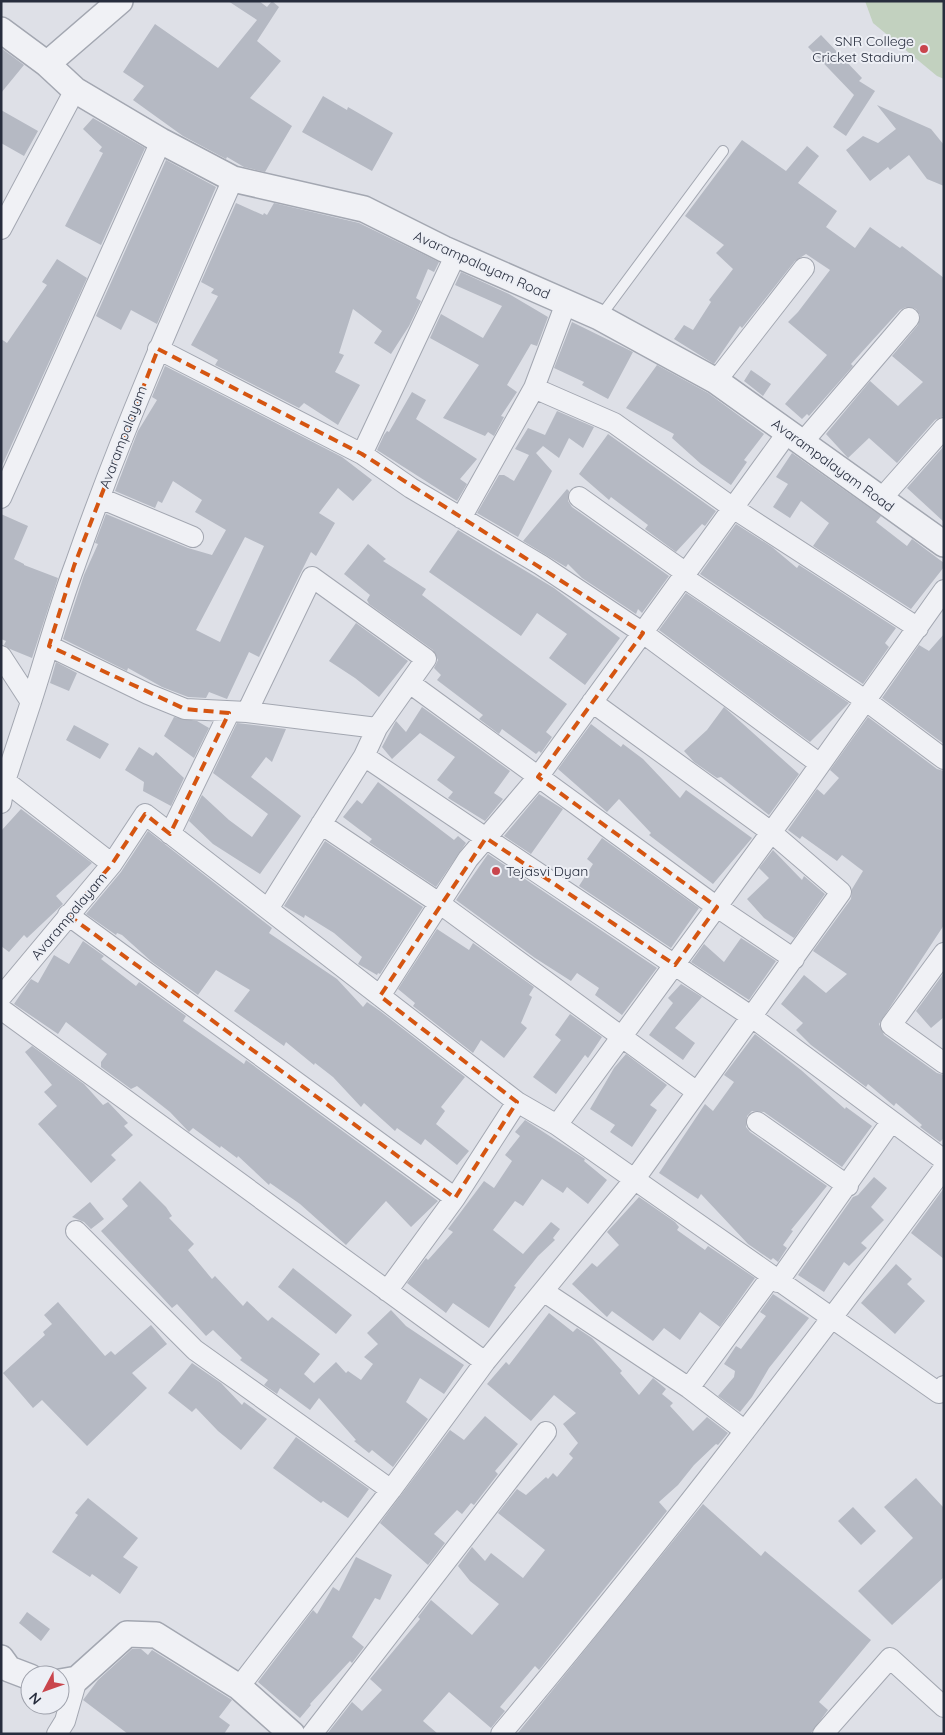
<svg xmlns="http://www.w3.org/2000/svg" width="945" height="1735" font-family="Quicksand,sans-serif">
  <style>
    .green { fill: #c2d1bf }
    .building { fill: #b5b9c3; fill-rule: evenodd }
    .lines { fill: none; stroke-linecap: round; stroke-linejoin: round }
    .service-casing { stroke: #a3a7b1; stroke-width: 12 }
    .minor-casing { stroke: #a3a7b1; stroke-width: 22 }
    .tertiary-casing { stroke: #a3a7b1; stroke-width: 28 }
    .service { stroke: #f0f1f5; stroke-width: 10 }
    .minor { stroke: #f0f1f5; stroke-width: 20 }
    .tertiary { stroke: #f0f1f5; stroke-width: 25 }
    .marked { fill: none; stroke: #d55511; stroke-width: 4; stroke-dasharray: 10 6; stroke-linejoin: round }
    .poi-dot { fill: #c9454c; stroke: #edeff5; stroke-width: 2 }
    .labels { text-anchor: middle; stroke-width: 4; stroke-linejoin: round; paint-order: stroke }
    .poi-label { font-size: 14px; fill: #272d3d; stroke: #edeff5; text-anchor: end }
    .street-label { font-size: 14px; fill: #272d3d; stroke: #edeff5 }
  </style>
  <rect width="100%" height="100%" fill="#dee0e7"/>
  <path class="green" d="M865 1H944V79L937 76 873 23Z"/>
  <path class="building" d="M228 1H259L267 7 272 1 279 7 257 41 281 61 250 98 292 126 265 172 244 167 227 157 226 159 183 136 133 100 144 86 123 72 155 24 218 68 257 20Z
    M821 35 862 78 859 81 875 91 846 136 833 127 854 95 808 47Z
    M1 48 24 65 1 93Z
    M323 96 347 110 348 107 393 133 372 171 302 132Z
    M877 105 931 129 944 145V186L927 179 909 155 890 170 888 167 870 181 846 150 863 136 878 143 896 129Z
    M1 110 38 131 24 156 1 143Z
    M93 118 145 148 101 245 65 226 103 153 99 151 102 147 83 129Z
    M742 140 786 171 807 146 819 156 798 183 837 211 826 227 855 248 870 227 900 248 902 246 944 278V416L935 420 897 463 869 438 848 458 826 434 870 381 898 406 923 382 892 356 918 325 920 315 916 309 906 307 900 310 851 364 853 366 809 416 807 414 802 419 785 404 827 355 788 322 798 312 830 270 806 254 795 261 742 328 740 326 714 364 674 339 684 325 693 330 711 302 709 300 733 269 716 253 724 245 685 216Z
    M166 160 216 187 157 324 131 310 121 330 96 316Z
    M236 203 263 215 264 213 267 215 274 203 359 223 439 262 434 272 428 269 416 298 421 301 409 326 391 354 374 343 382 331 353 309 339 353 344 355 335 372 360 385 338 425 304 403 299 408 215 365 218 360 191 345 218 296 211 293 214 289 201 282Z
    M57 259 87 278 1 468V339L7 343 47 285 42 282Z
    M461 272 509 294 548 317 537 346 531 344 507 385 517 392 501 416 504 417 494 436 488 432 485 436 443 418 479 365 430 338 441 314 483 338 502 306 455 285Z
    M572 322 633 352 608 399 582 385 584 382 554 368Z
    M657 365 708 393 764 434 744 460 747 462 731 485 701 464 672 438 674 434 626 408Z
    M165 366 342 457 372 480 353 501 338 488 319 513 335 523 316 556 311 552 259 657 249 652 227 699 209 692 206 698 188 697 162 687 128 668 127 671 63 639 84 575 98 544 95 543 106 514 188 548 212 555 226 530 195 512 202 500 173 481 162 503 158 501 155 508 115 491 138 431 157 400 152 397ZM245 537 264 546 220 642 196 630Z
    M751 370 771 384 763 396 744 381Z
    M412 392 426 400 416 419 477 459 460 479 467 484 457 501 377 450 384 435 387 431 389 432Z
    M557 411 594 427 583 448 569 438 559 458 543 446 536 453 552 471 518 537 477 513 499 475H504L514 481 529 455 515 449 528 428 545 435Z
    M608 434 716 511 705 526 702 524 676 552 645 529 648 525 611 497 609 500 579 474Z
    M944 446V522L907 488Z
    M792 453 881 516 876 522 907 546 912 539 944 563V567L911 609 813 546 829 523 801 501 790 518 773 507 788 484 776 477Z
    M567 489 569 491 568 501 572 507 669 576 642 613 638 609 636 614 582 578 568 564 566 567 523 541Z
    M1 514 28 526 14 559 24 564V565L58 578 32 658 10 649 4 645 6 641 1 639Z
    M736 524 772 547 797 568 799 565 896 628 885 643 889 647 863 684 700 574Z
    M458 530 554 588 620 638 585 685 549 658 567 634 537 613 521 636 429 572Z
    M368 544 386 559 383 561 426 589 422 595 567 704 546 732 552 737 541 753 539 751 536 754 502 729 499 734 479 719 483 715 437 680 441 675 434 668 438 660 433 650 369 604 367 600 370 595 344 574Z
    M686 593 849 703 810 742 659 630Z
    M356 623 408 661 379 697 355 678 329 661Z
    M944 634V744L882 698 919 645 929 651Z
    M56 662 77 673 69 691 50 683Z
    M422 707 510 771 494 793 503 799 485 821 448 798 453 792 437 780 455 757 420 733 392 759 382 747 396 721 406 732Z
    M724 707 799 774 769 815 721 777 717 778 694 762 684 751 707 730Z
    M174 717 197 721 209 728 194 758 164 736Z
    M868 717 937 769 944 771V925L879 1024 884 1035 937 1073 944 1075V1138L940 1142 920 1127 922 1125 896 1103 894 1106 868 1084 866 1087 811 1045 796 1030 803 1023 781 1004 804 975 826 993 847 974 813 951 851 899 852 889 863 871 842 855 837 861 802 836 800 839 788 830 817 789 824 795 839 778 830 770Z
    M237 723 286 729 272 762 266 757 251 777 301 816 260 874 213 844 189 821 202 795 229 820 252 837 268 814 213 773Z
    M591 724 621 747 623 744 643 759 680 798 686 790 752 838 713 884 649 835 651 833 619 799 607 812 558 769Z
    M74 725 109 744 100 759 66 740Z
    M139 747 153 756 156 752 184 778 171 806 143 791 144 782 125 770Z
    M378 782 454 840 458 836 466 843 436 887 369 842 372 839 343 817 357 800 362 804Z
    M539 794 563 809 531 854 504 836Z
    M21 809 92 863 56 896 63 904 27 938 24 935 9 952 1 946V831Z
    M148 831 272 928 269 933 337 979 363 1007 367 1002 380 1011 465 1077 441 1107 445 1111 436 1124 469 1151 457 1165 425 1139 421 1145 397 1128 395 1131 364 1103 361 1107 333 1077 315 1063 314 1065 286 1042 284 1046 234 1011 250 990 216 970 198 995 152 962 122 935 117 933 116 935 86 914 121 872Z
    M602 838 699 908 671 948 579 886 593 864 587 859Z
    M325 841 423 907 380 974 378 973 377 975 358 964 362 957 334 933 305 915 304 918 284 906Z
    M773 850 802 880 804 876 825 894 794 938 764 918 747 899 769 878 759 868Z
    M488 854 657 968 622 1015 595 995 599 988 577 973 571 981 535 958 456 900Z
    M437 929 469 950 473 943 534 987 529 995 532 997 521 1023 527 1028 504 1058 481 1040 473 1053 413 1006 415 1003 398 989Z
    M741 938 776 961 749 1000 691 962 704 944 724 962Z
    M83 941 104 956 101 959 136 986 139 982 186 1016 183 1021 244 1064 246 1060 438 1201 411 1227 386 1201 346 1245 300 1204 270 1183 269 1185 238 1156 237 1158 221 1146 220 1148 193 1128 189 1132 170 1112 137 1086 131 1089 101 1067V1062L107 1054 66 1022 58 1034 14 1004 31 979 38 983 54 955 69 964Z
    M944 973V1017L931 1028 916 1011Z
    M681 984 702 997 675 1028 695 1043 683 1060 649 1035 673 1003 668 998Z
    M570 1014 602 1037 588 1058 585 1055 556 1094 533 1077 561 1040 555 1035Z
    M755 1034 801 1070 845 1109 846 1107 872 1126 842 1167 764 1112 752 1111 747 1116 746 1127 750 1132 827 1186 791 1230 793 1231 783 1245 787 1248 778 1262 773 1258 771 1260 748 1244 701 1194 698 1199 659 1173 705 1104 713 1111 734 1082 724 1075Z
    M32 1046 84 1084 103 1105 108 1102 128 1123 124 1126 133 1135 111 1155 116 1160 91 1183 38 1124 57 1106 44 1092 52 1085 25 1052Z
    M626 1054 667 1085 650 1105 657 1110 632 1147 610 1132 615 1125 590 1109 614 1068Z
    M525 1120 585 1159 584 1161 607 1180 588 1204 567 1187 563 1193 542 1179 523 1206 515 1201 493 1230 523 1254 551 1222 560 1229 553 1238 555 1240 538 1256 514 1286 516 1287 489 1328 453 1303 446 1313 407 1283 426 1258 428 1260 453 1232 448 1229 484 1181 494 1188 512 1161 505 1155 520 1136 515 1132Z
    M874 1177 887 1188 871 1207 884 1220 861 1243 867 1248 849 1266 844 1262 824 1292 798 1275 853 1197 858 1195Z
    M140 1181 166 1207 172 1216 169 1218 194 1244 188 1250 212 1279 215 1276 243 1306 247 1301 268 1321 272 1317 320 1354 304 1374 314 1383 336 1362 346 1373 348 1371 361 1380 373 1364 364 1357 378 1344 367 1333 391 1310 406 1326 464 1365 444 1394 420 1378 406 1402 428 1419 393 1467 372 1450 369 1453 354 1441 356 1440 319 1398 310 1410 280 1388 277 1394 264 1385 268 1380 240 1360 242 1358 213 1330 206 1336 177 1304 172 1308 101 1231 128 1206 122 1199Z
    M944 1188V1259L911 1233Z
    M639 1197 675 1222 679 1227 677 1230 705 1250 708 1246 755 1278 720 1327 700 1312 680 1340 664 1328 653 1341 612 1311 607 1317 572 1284 592 1263 597 1267 619 1245 607 1232Z
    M90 1202 104 1219 91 1229 84 1222 72 1217Z
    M896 1264 912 1279 907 1284 925 1301 895 1334 861 1303Z
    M293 1268 352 1315 336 1334 278 1287Z
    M773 1294 809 1318 769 1368 752 1397 740 1412 718 1396 734 1377 735 1371 724 1364 736 1346 741 1349 766 1316 760 1312Z
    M58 1302 105 1356 111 1351 115 1355 151 1325 167 1344 132 1373 147 1388 87 1446 42 1400 33 1408 3 1373 45 1335 43 1332 52 1324 44 1315Z
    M549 1313 573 1332 577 1328 592 1338 622 1371 620 1373 639 1395 653 1378 666 1389 662 1394 673 1403 670 1406 693 1431 707 1417 728 1433 718 1445 716 1444 694 1465 678 1485 659 1502 667 1511 539 1670 535 1666 500 1707 505 1711 491 1728 449 1692 423 1721 438 1734H327L352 1702 362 1711 382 1690 370 1679 420 1619 418 1617 431 1600 472 1635 499 1604 470 1581 458 1566 472 1547 485 1561 491 1553 523 1578 545 1550 498 1513 517 1489 526 1495 546 1477 548 1479 553 1473 557 1477 573 1458 569 1454 578 1443 563 1424 576 1413 554 1395 531 1421 487 1384 506 1362 509 1365Z
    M192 1363 221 1383 242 1405 244 1402 267 1419 241 1450 218 1431 196 1408 192 1412 168 1393Z
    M485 1416 518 1444 495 1471 498 1474 474 1505 471 1503 462 1514 457 1510 434 1534 445 1543 428 1565 380 1523 450 1430 464 1440Z
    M296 1437 369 1489 348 1518 323 1501 321 1503 273 1468Z
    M916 1478 944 1508V1577L892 1625 858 1591 913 1538 884 1507Z
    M88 1498 138 1538 123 1557 138 1567 120 1594 92 1574 90 1577 52 1552 78 1515 75 1513Z
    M703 1504 761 1556 765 1551 871 1640 819 1702 828 1710 811 1733 517 1734Z
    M853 1507 876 1531 861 1545 838 1521Z
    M356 1557 392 1575 380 1600 375 1598 352 1637 364 1647 352 1663 350 1661 310 1704 311 1705 300 1718 258 1682 313 1610 317 1614 333 1587 339 1591Z
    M27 1612 50 1629 41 1641 19 1623Z
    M132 1649H141L148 1655 152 1650 232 1700 219 1717 230 1725 224 1734H128L83 1700 98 1680Z"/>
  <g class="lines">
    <g class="service-casing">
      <path id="service" d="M600 317 723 151"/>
    </g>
    <g class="minor-casing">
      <path id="minor" d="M1 229 75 90
        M158 349 362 454 411 488 541 565 643 633 820 764
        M716 381 804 268
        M534 388 614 423 733 508 918 628
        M802 443 909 318
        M362 454 456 254
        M579 497 686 573
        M1 498 161 141
        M100 498 193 537
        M881 499 944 428
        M461 518 534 388 566 303
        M683 577 865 700 944 759
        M49 646 148 694 185 709 247 712 377 728 364 756 268 909
        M1 656 31 702 5 781 112 864 1 997
        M411 684 717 907 794 959
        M31 702C46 656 58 610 75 565 121 433 177 306 233 179
        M247 712 312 577 426 659 377 728
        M364 756 752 1017 944 1160
        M1 779 5 781 1 803
        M321 824 439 903 697 1092
        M170 834 229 713
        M112 864 145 814 517 1102 557 1125 797 797 944 590
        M68 915 455 1198 387 1291
        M944 953 891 1025 944 1063
        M380 996 468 859 538 777 788 432
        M1 1009 485 1362 391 1490 239 1687
        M757 1122 848 1186
        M557 1125 939 1393 944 1386
        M455 1198 517 1102
        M76 1231 195 1350 391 1490
        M778 1282 891 1122
        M543 1291 689 1388 745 1431
        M485 1362 634 1180 841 892 771 832 592 702
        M689 1388 771 1277
        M57 1734 65 1721 77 1679
        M312 1734 546 1432
        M501 1734C655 1551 801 1361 944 1168
        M823 1734 890 1658 944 1707"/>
    </g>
    <g class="tertiary-casing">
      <path id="tertiary" d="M1 30 47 64 75 90 161 141 233 179 364 209 444 249 599 317 716 381 944 544
        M47 64 120 1
        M1 1658 9 1669 30 1677
        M60 1682 77 1679 127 1634 156 1635 239 1687 292 1734"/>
    </g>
    <use href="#service" class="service"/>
    <use href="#minor" class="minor"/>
    <use href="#tertiary" class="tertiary"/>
  </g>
  <path class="marked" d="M158 349 362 454 643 633 538 777 717 907 675 965 486 838 380 996 517 1102 455 1198 68 915 112 864 145 814 170 834 229 713 185 709 49 646 74 566Z"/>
  <g class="poi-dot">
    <circle cx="924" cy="49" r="5"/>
    <circle cx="496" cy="871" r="5"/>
  </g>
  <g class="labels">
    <g class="poi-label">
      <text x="914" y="46">SNR College<tspan x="914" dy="16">Cricket Stadium</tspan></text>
      <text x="506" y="876" text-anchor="start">Tejasvi Dyan</text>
    </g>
    <g class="street-label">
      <text transform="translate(482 265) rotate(24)" y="5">Avarampalayam Road</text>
      <text transform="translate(123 437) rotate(-69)" y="5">Avarampalayam</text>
      <text transform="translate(833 465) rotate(36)" y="5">Avarampalayam Road</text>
      <text transform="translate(69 916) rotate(-50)" y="5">Avarampalayam</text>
    </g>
  </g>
  <rect width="945" height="1735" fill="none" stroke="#272d3d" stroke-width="5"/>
  <g transform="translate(45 1690) rotate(229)"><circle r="24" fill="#edeff5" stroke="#9ea1ab"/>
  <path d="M0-4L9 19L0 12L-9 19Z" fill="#c9454c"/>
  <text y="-8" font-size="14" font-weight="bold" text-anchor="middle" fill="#272d3d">N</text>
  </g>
</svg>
